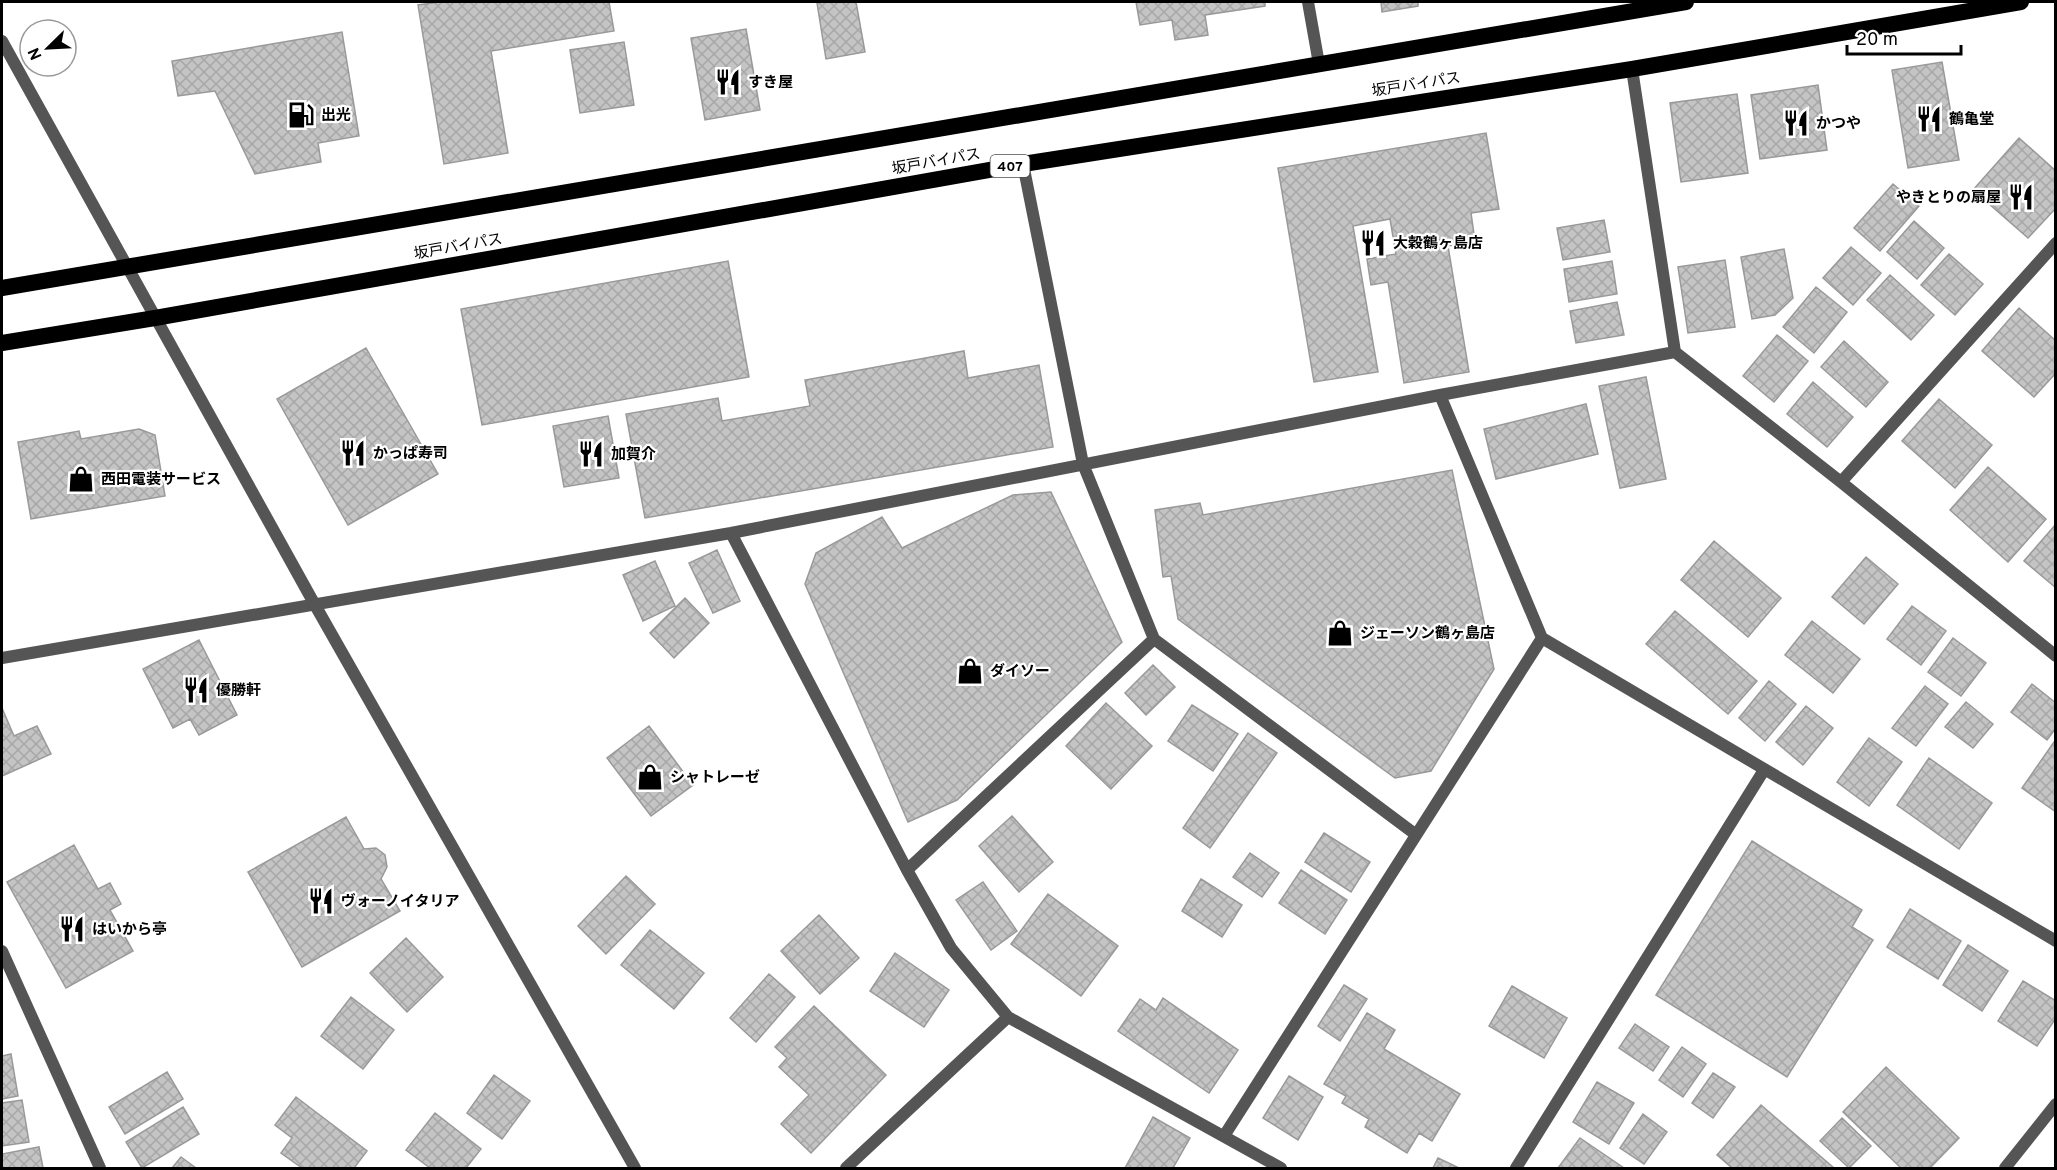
<svg xmlns="http://www.w3.org/2000/svg" width="2057" height="1170" font-family="Overpass,'Noto Sans JP',sans-serif">
  <style>
    .building { fill: url(#building-cross-hatch); stroke: #999; stroke-width: 1.5 }
    .lines { fill: none; stroke-linecap: round; stroke-linejoin: round }
    .minor { stroke: #555; stroke-width: 12 }
    .tertiary { stroke: #555; stroke-width: 12 }
    .trunk { stroke: #000; stroke-width: 16 }
    .labels { text-anchor: middle; stroke-width: 4.5; stroke-linejoin: round; paint-order: stroke }
    .shield { fill: #fff; stroke: #4c4c4c; stroke-width: 1.5 }
    .shield-label { font-size: 14px; font-weight: bold; fill: #000 }
    .poi-label { font-size: 15px; font-weight: bold; fill: #000; stroke: #fff; text-anchor: start }
    .street-label { font-size: 15px; fill: #000; stroke: #fff }
  </style>
  <defs>
    <pattern id="building-cross-hatch" width="8" height="8" patternUnits="userSpaceOnUse" patternTransform="scale(1.5)"><rect width="8" height="8" fill="#c4c4c4"/><path d="M0 0l8 8M0 8l8-8" fill="none" stroke="#a7a7a7"/></pattern>
  </defs>
  <rect width="100%" height="100%" fill="#fff"/>
  <path class="building" d="M440 2H609L614 31 491 51 508 153 444 164 418 5Z
    M824 2H856L865 52 826 59 817 3Z
    M1136 2H1265V6L1205 15 1208 35 1175 40 1172 20 1140 25Z
    M1381 2H1418V6L1382 12Z
    M746 29 760 110 705 120 691 38Z
    M342 32 359 136 318 143 321 162 255 174 215 91 178 96 172 61Z
    M624 42 634 105 580 113 570 50Z
    M1942 62 1959 160 1908 168 1892 70Z
    M1818 85 1827 150 1760 159 1751 95Z
    M1737 94 1748 173 1681 182 1670 103Z
    M1486 133 1499 209 1471 213 1475 241 1448 246 1469 372 1404 383 1388 282 1371 285 1367 259 1396 254 1390 219 1353 226 1378 372 1314 382 1278 168Z
    M2019 138 2056 171V208L2028 238 1973 190Z
    M1893 184 1919 206 1880 251 1854 228Z
    M1604 220 1610 252 1563 260 1557 228Z
    M1914 221 1944 248 1917 279 1887 252Z
    M1851 247 1881 273 1853 305 1823 278Z
    M1784 249 1793 298 1775 315 1752 319 1741 257Z
    M1949 254 1983 284 1955 315 1921 285Z
    M1725 260 1735 327 1688 333 1678 267Z
    M728 261 749 377 482 425 461 309Z
    M1612 261 1617 294 1569 302 1564 269Z
    M1890 275 1934 315 1911 340 1867 300Z
    M1816 287 1847 312 1814 353 1783 327Z
    M1617 302 1624 335 1576 343 1570 311Z
    M2019 308 2056 341V373L2034 397 1982 351Z
    M1777 335 1808 361 1774 402 1743 376Z
    M1844 341 1888 382 1866 407 1821 367Z
    M366 348 438 474 348 525 277 399Z
    M964 351 968 378 1039 365 1053 447 645 518 626 414 718 398 722 421 810 406 805 380Z
    M1646 377 1666 479 1620 488 1599 386Z
    M1813 382 1853 417 1827 447 1787 414Z
    M1939 399 1992 445 1955 488 1902 441Z
    M1586 404 1598 454 1496 479 1484 429Z
    M608 416 619 478 564 487 553 426Z
    M139 429 155 435 165 496 31 519 18 442 79 431 81 439Z
    M1988 467 2046 519 2008 562 1950 510Z
    M1452 470 1494 669 1431 771 1395 778 1178 619 1171 576 1163 577 1155 510 1200 503 1203 515Z
    M1051 492 1122 642 957 800 908 822 805 584 816 553 882 517 902 548 1013 495Z
    M2056 524V588L2024 561Z
    M1714 541 1781 598 1748 637 1681 580Z
    M717 550 740 601 713 613 689 563Z
    M1866 557 1898 584 1864 624 1832 597Z
    M655 561 675 606 643 621 623 575Z
    M685 598 709 623 674 658 650 633Z
    M1912 606 1946 631 1921 665 1887 639Z
    M1675 611 1757 681 1728 714 1646 644Z
    M1812 621 1860 659 1833 693 1785 655Z
    M1953 638 1986 663 1961 696 1928 672Z
    M199 640 237 715 199 735 190 719 173 728 143 669Z
    M1153 665 1175 687 1146 715 1125 693Z
    M1769 681 1796 704 1765 741 1739 718Z
    M2032 684 2056 703V728L2047 740 2011 712Z
    M1925 686 1948 704 1916 746 1892 728Z
    M1966 702 1993 724 1973 748 1945 727Z
    M1106 703 1152 746 1111 789 1066 746Z
    M1192 705 1238 734 1213 771 1168 741Z
    M1806 706 1833 728 1803 765 1776 742Z
    M2 708 14 736 37 726 51 754 2 776Z
    M649 726 693 785 651 816 607 758Z
    M1248 733 1277 753 1210 848 1183 828Z
    M1869 738 1902 762 1869 806 1837 782Z
    M2054 742 2056 743V812L2022 788Z
    M1929 758 1992 803 1959 849 1897 805Z
    M1012 816 1053 862 1019 892 979 846Z
    M346 817 364 849 376 848 385 855 387 867 381 879 400 911 302 967 248 872Z
    M1324 833 1370 862 1351 892 1305 862Z
    M1752 841 1862 910 1852 927 1873 940 1787 1077 1656 995Z
    M74 845 98 889 110 883 121 904 110 910 133 951 66 988 7 882Z
    M1250 853 1279 873 1262 897 1233 877Z
    M1301 870 1347 900 1325 934 1279 903Z
    M626 876 655 904 606 954 578 926Z
    M1201 879 1242 905 1222 937 1182 911Z
    M983 882 1017 931 991 950 956 900Z
    M1048 894 1118 946 1081 996 1011 944Z
    M1910 909 1961 941 1938 979 1887 947Z
    M819 915 859 958 820 994 781 951Z
    M650 930 704 973 674 1009 621 965Z
    M406 938 443 977 407 1012 370 973Z
    M1968 945 2008 971 1982 1011 1943 985Z
    M895 953 949 990 924 1027 870 991Z
    M769 974 795 997 756 1042 730 1018Z
    M2023 981 2056 1001V1018L2037 1046 1998 1021Z
    M1344 985 1367 999 1340 1041 1318 1026Z
    M1512 986 1567 1018 1544 1058 1489 1026Z
    M351 997 394 1030 363 1069 321 1036Z
    M1163 998 1238 1050 1209 1093 1118 1031 1140 999 1156 1010Z
    M814 1006 886 1075 811 1153 781 1124 809 1095 779 1067 787 1058 775 1047Z
    M1367 1013 1395 1030 1384 1049 1460 1094 1432 1141 1419 1133 1407 1153 1365 1127 1369 1119 1342 1103 1346 1096 1324 1084Z
    M1635 1024 1669 1047 1653 1071 1619 1048Z
    M1682 1047 1706 1064 1683 1097 1659 1080Z
    M11 1054 18 1096 2 1099V1056Z
    M1886 1067 1959 1138 1930 1168H1901L1843 1112Z
    M167 1072 183 1099 125 1134 109 1107Z
    M1713 1073 1735 1087 1713 1118 1692 1103Z
    M494 1075 530 1101 502 1139 467 1113Z
    M1289 1076 1323 1097 1298 1140 1263 1118Z
    M1597 1082 1634 1103 1609 1144 1573 1122Z
    M296 1097 367 1151 354 1168H302L281 1153 292 1138 275 1125Z
    M22 1100 29 1142 2 1146V1103Z
    M1761 1105 1834 1168H1732L1717 1155Z
    M183 1107 199 1134 142 1168 126 1142Z
    M435 1113 481 1149 466 1168H430L406 1150Z
    M1643 1114 1667 1132 1644 1164 1620 1148Z
    M1153 1117 1190 1138 1173 1168H1125Z
    M1842 1118 1871 1146 1849 1168 1820 1141Z
    M1580 1138 1624 1168H1558Z
    M39 1147 43 1168H2V1154Z
    M181 1157 196 1168H172Z
    M1438 1158 1459 1168H1433Z"/>
  <g class="lines">
    <path class="minor" d="M1308 2 1319 64
      M1632 69 1675 352 1841 482 2056 656
      M1023 164 1083 464 1154 639 1415 834
      M1440 395 1542 638 2056 941
      M1841 482 2056 243
      M731 533 907 870 951 948 1008 1017 1281 1168
      M2 658 731 533 1440 395 1675 352
      M907 870 1154 639
      M2 951 100 1168
      M1224 1136 1542 638
      M846 1168 1008 1017
      M1516 1168 1764 770
      M2005 1168 2056 1104"/>
    <path class="tertiary" d="M2 41 315 605 635 1168"/>
    <path class="trunk" d="M2 288 1686 2
      M2 343 155 318 1023 164 1632 69 2021 2"/>
  </g>
  <defs>
    <g id="restaurant-bare" transform="scale(2.07)"><path d="M-5-6h1v4h1v-4h1v4h1v-4h1v5L-1.5 .5V6h-2V.5L-5-1ZM5-6V6H3V1.5H1.5Q1.5-4 5-6Z" fill="#000" stroke="#fff" stroke-width="2.5" paint-order="stroke"/></g>
    <g id="fuel-bare" transform="scale(2.07)"><path d="M-5.5-6h7V0h2V4h1.3V-2.5L3-4.5l.8-.8L6-3V5H2.5V1h-1V6h-7ZM-4.2-4.7v3.2H.2V-4.7Z" fill="#000" stroke="#fff" stroke-width="2.5" paint-order="stroke"/></g>
    <g id="shop-bare" transform="scale(2.07)"><path d="M-5-2.5h2.3a2.7 3.5 0 0 1 5.4 0H5L5.5 6h-11ZM-1.5-2.5h3a1.5 2.3 0 0 0-3 0Z" fill="#000" stroke="#fff" stroke-width="2.5" paint-order="stroke"/></g>
  </defs>
  <g fill-rule="evenodd">
    <use href="#restaurant-bare" x="728" y="82"/>
    <use href="#fuel-bare" x="301" y="115"/>
    <use href="#restaurant-bare" x="1929" y="119"/>
    <use href="#restaurant-bare" x="1796" y="123"/>
    <use href="#restaurant-bare" x="2021" y="197"/>
    <use href="#restaurant-bare" x="1373" y="243"/>
    <use href="#restaurant-bare" x="353" y="453"/>
    <use href="#restaurant-bare" x="591" y="454"/>
    <use href="#shop-bare" x="81" y="479"/>
    <use href="#shop-bare" x="1340" y="633"/>
    <use href="#shop-bare" x="970" y="671"/>
    <use href="#restaurant-bare" x="196" y="690"/>
    <use href="#shop-bare" x="650" y="777"/>
    <use href="#restaurant-bare" x="321" y="901"/>
    <use href="#restaurant-bare" x="72" y="929"/>
  </g>
  <g class="labels">
    <rect class="shield" x="990.5" y="155" width="39" height="22" rx="4.5"/>
    <g class="shield-label">
      <text x="1010" y="171">407</text>
    </g>
    <g class="poi-label">
      <text x="748" y="87">すき屋</text>
      <text x="321" y="120">出光</text>
      <text x="1949" y="124">鶴亀堂</text>
      <text x="1816" y="128">かつや</text>
      <text x="2001" y="202" text-anchor="end">やきとりの扇屋</text>
      <text x="1393" y="248">大穀鶴ヶ島店</text>
      <text x="373" y="458">かっぱ寿司</text>
      <text x="611" y="459">加賀介</text>
      <text x="101" y="484">西田電装サービス</text>
      <text x="1360" y="638">ジェーソン鶴ヶ島店</text>
      <text x="990" y="676">ダイソー</text>
      <text x="216" y="695">優勝軒</text>
      <text x="670" y="782">シャトレーゼ</text>
      <text x="341" y="906">ヴォーノイタリア</text>
      <text x="92" y="934">はいから亭</text>
    </g>
    <g class="street-label">
      <text transform="translate(1416 84) rotate(-9)" y="5">坂戸バイパス</text>
      <text transform="translate(936 161) rotate(-10)" y="5">坂戸バイパス</text>
      <text transform="translate(458 246) rotate(-10)" y="5">坂戸バイパス</text>
    </g>
  </g>
  <rect width="2057" height="1170" fill="none" stroke="#000000" stroke-width="6"/>
  <g transform="translate(48 48) rotate(246)"><circle r="28" fill="#ffffff" stroke="#999999" stroke-width="1.5"/>
  <path d="M0-4.5L10 22L0 15L-10 22Z" fill="#000000"/>
  <text y="-9" font-size="16" font-weight="bold" text-anchor="middle" fill="#000000">N</text>
  </g>
  <path d="M1847 45v9h114v-9" fill="none" stroke="#000000" stroke-width="3"/>
  <text x="1856" y="45" font-size="18" fill="#000000" stroke="#ffffff" stroke-width="4.5" paint-order="stroke">20 m</text>
</svg>
